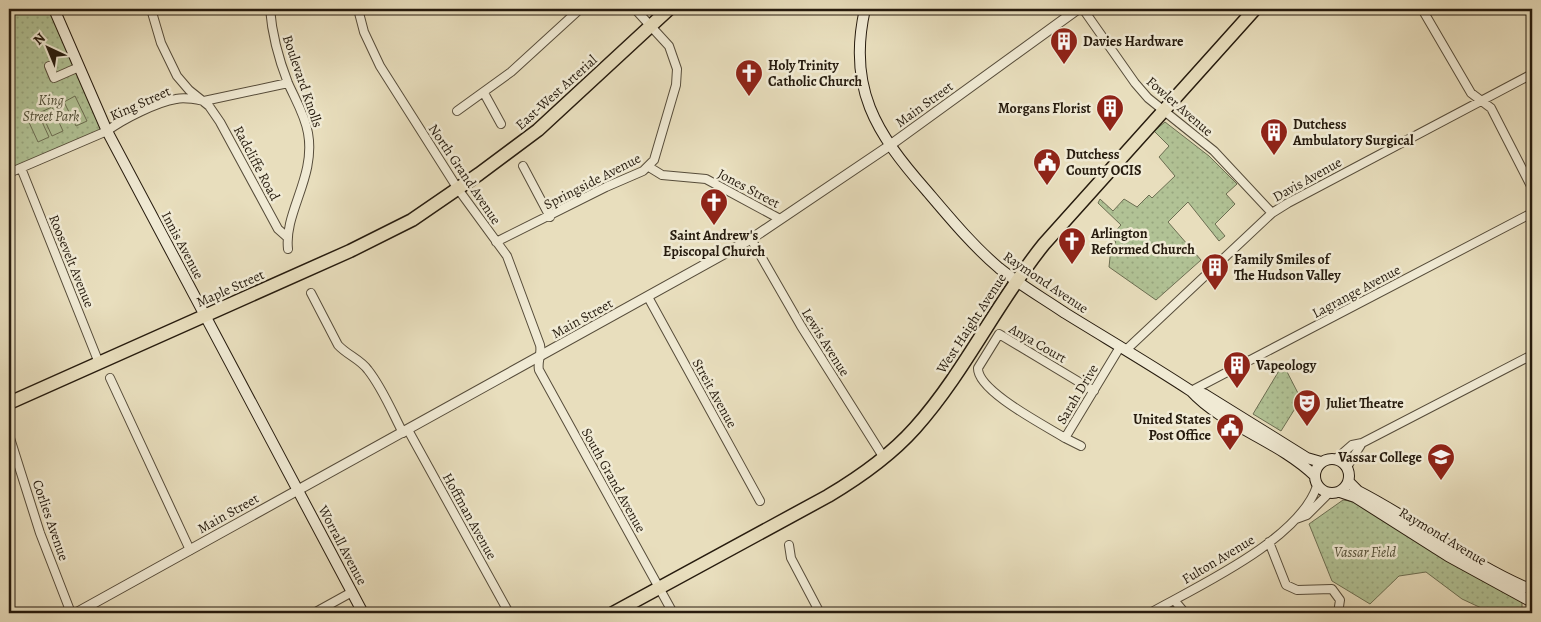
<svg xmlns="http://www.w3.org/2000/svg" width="1541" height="622" font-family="Alegreya,serif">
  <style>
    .green { fill: url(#green-dots); stroke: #6c6e52 }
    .pitch { fill: #b1c295; stroke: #6c6e52 }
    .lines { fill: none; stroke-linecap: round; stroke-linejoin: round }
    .minor-casing { stroke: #564c3a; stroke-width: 10 }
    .tertiary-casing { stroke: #564c3a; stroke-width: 11 }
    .secondary-casing { stroke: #261b0e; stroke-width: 12 }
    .trunk-casing { stroke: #261b0e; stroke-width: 15 }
    .minor { stroke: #f0ead4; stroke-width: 8 }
    .tertiary { stroke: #f0ead4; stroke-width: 9 }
    .secondary { stroke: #f0ead4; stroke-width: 10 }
    .trunk { stroke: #e8debd; stroke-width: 12 }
    .labels { text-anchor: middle; stroke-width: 5; stroke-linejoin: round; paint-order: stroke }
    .poi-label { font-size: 14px; font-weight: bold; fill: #261b0e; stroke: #f0ead4; text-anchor: start }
    .street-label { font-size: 14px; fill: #261b0e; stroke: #f0ead4 }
    .park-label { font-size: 14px; font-style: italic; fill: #504d36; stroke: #f0ead4 }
  </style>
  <defs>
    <pattern id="green-dots" width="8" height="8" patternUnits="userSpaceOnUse" patternTransform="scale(1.25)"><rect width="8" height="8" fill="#b1c295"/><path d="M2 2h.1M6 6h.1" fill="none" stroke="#98a67f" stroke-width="1.8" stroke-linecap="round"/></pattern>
  </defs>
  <rect width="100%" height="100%" fill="#e8debd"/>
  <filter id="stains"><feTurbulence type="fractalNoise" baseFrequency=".004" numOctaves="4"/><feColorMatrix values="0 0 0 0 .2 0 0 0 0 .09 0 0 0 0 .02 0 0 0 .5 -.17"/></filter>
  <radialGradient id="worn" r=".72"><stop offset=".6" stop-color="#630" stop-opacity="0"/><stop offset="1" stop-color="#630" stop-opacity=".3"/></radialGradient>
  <path class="green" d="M9 9H54L107 131 9 173Z
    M1165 122 1209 156 1237 184 1226 194 1235 204 1215 224 1225 236 1219 241 1188 202 1168 222 1201 260 1156 300 1109 267 1111 248 1116 242 1110 237 1121 225 1098 203 1100 199 1113 211 1124 199 1137 207 1149 195 1152 198 1175 176 1159 157 1169 146 1154 131Z
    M1283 364 1301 399 1281 431 1253 414Z
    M1343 500 1363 503 1522 599V613H1492L1462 599 1426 572 1399 576 1370 604 1332 581 1309 524Z"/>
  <path class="pitch" d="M75 96 87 121 76 126 64 102Z
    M52 107 63 131 52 136 41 112Z
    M38 113 49 137 38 142 27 118Z"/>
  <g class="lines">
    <g class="minor-casing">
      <path id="minor" d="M151 9 161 43 177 76 189 90 209 106 220 122 278 229 287 237
        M270 9C272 34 279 60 288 83 295 99 305 115 308 133 316 177 284 212 288 249
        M358 9 364 32 380 66 458 189 507 256 540 345C542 354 537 362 539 370L673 613
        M1062 9 1068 16
        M1083 9 1135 83 1148 98 1214 151 1272 213
        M1422 9 1471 93 1491 108 1532 188
        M49 66 54 78 79 67
        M484 93 501 124
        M457 111 511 72 580 9
        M523 166 550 217
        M649 167 662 175 706 179 780 219
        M21 168 99 363
        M9 173 107 131C123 119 157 102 176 99 185 97 194 99 204 101L288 83
        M751 239 801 326 884 458
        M496 242 606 187 643 171 654 160 676 85 677 69 669 46 635 9
        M311 293 338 345C347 355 360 359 368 370 383 389 392 412 403 433
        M648 297 760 501
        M1126 350 1272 213 1288 203 1532 74
        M110 378 190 550
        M1191 391 1532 213
        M408 430 509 613
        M9 435 40 533 71 613
        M1065 438C1046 426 977 391 978 368L999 334 1094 391
        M1362 443 1532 355
        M1081 446 1065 438 1120 347
        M1336 459 1352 445 1362 443 1347 467
        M1296 519 1307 515 1329 493
        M1269 542 1286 585 1297 590 1332 589 1340 600 1338 613
        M789 545 791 558 820 613
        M1174 600 1185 613
        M314 613 352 592
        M1150 613C1198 586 1299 540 1317 486"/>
    </g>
    <g class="tertiary-casing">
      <path id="tertiary" d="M76 613 751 239 889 146 1078 9"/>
    </g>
    <g class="secondary-casing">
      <path id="secondary" d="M54 9 107 131 363 613
        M865 9C847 88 876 133 926 190 949 217 972 245 999 268 1020 285 1043 298 1065 313 1107 339 1150 364 1191 391 1223 426 1279 441 1315 476
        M1192 391 1204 394 1307 458 1321 462
        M1315 476a17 17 0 1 1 34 0a17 17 0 1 1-34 0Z
        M1349 482 1358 491C1417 521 1471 565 1532 590
        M1340 492 1355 497 1448 556 1532 602"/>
    </g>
    <g class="trunk-casing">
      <path id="trunk" d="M9 403 350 251 412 220 479 174 538 130 669 9
        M613 613 828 496C860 477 890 456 915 428 965 372 997 302 1044 244L1255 9"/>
    </g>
    <use href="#minor" class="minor"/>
    <use href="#tertiary" class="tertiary"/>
    <use href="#secondary" class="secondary"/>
    <use href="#trunk" class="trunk"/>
  </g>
  <defs>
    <g id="building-pin" transform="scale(1.4375)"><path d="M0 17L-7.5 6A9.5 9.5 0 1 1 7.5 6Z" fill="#8f2418" stroke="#f0ead4"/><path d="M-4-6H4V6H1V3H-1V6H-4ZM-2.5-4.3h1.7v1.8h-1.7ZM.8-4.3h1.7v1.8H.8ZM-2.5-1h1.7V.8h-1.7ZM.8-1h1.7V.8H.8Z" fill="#fff"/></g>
    <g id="church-pin" transform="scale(1.4375)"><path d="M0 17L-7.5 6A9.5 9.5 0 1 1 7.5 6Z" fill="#8f2418" stroke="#f0ead4"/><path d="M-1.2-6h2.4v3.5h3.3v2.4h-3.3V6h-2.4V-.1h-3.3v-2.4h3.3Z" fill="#fff"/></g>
    <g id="civic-pin" transform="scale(1.4375)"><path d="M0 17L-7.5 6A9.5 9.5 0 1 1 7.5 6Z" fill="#8f2418" stroke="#f0ead4"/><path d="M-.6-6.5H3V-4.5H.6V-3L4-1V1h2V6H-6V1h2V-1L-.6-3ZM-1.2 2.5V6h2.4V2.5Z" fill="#fff"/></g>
    <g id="theatre-pin" transform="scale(1.4375)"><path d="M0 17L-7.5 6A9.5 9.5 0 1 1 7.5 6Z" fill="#8f2418" stroke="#f0ead4"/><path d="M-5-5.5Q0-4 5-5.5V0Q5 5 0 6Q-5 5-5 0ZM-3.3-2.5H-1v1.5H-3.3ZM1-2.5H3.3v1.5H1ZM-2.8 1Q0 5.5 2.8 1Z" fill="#fff"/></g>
    <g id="university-pin" transform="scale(1.4375)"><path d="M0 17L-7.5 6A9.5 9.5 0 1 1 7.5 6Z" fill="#8f2418" stroke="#f0ead4"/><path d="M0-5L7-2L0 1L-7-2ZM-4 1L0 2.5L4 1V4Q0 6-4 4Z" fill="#fff"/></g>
  </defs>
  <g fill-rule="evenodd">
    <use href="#building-pin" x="1064" y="41"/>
    <use href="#church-pin" x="749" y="73"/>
    <use href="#building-pin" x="1110" y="108"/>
    <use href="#building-pin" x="1274" y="132"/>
    <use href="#civic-pin" x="1047" y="162"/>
    <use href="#church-pin" x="714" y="202"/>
    <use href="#church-pin" x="1072" y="241"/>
    <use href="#building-pin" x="1215" y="267"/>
    <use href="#building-pin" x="1237" y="365"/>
    <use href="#theatre-pin" x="1307" y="403"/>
    <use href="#civic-pin" x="1230" y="427"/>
    <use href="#university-pin" x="1441" y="457"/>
  </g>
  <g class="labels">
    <g class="poi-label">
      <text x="1083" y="46">Davies Hardware</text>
      <text x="768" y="70">Holy Trinity<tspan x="768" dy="16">Catholic Church</tspan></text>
      <text x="1091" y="113" text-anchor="end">Morgans Florist</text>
      <text x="1293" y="129">Dutchess<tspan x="1293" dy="16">Ambulatory Surgical</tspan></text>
      <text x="1066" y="159">Dutchess<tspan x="1066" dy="16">County OCIS</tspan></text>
      <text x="1091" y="238">Arlington<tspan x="1091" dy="16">Reformed Church</tspan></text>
      <text x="714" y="240" text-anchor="middle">Saint Andrew's<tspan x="714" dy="16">Episcopal Church</tspan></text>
      <text x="1234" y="264">Family Smiles of<tspan x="1234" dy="16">The Hudson Valley</tspan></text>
      <text x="1256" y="370">Vapeology</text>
      <text x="1326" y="408">Juliet Theatre</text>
      <text x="1211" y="424" text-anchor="end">United States<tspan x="1211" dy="16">Post Office</tspan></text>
      <text x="1422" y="462" text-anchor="end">Vassar College</text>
    </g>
    <g class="street-label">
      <text transform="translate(303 81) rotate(71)" y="5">Boulevard Knolls</text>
      <text transform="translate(556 92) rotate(-42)" y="5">East-West Arterial</text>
      <text transform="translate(140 103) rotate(-24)" y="5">King Street</text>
      <text transform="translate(924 104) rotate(-36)" y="5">Main Street</text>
      <text transform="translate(1180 106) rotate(41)" y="5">Fowler Avenue</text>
      <text transform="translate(257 163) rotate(62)" y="5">Radcliffe Road</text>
      <text transform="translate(465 174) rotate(56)" y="5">North Grand Avenue</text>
      <text transform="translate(1307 179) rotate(-29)" y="5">Davis Avenue</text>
      <text transform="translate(592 181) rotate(-27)" y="5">Springside Avenue</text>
      <text transform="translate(749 188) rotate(28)" y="5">Jones Street</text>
      <text transform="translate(183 245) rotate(62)" y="5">Innis Avenue</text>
      <text transform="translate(72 261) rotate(68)" y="5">Roosevelt Avenue</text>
      <text transform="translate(1046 282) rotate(34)" y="5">Raymond Avenue</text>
      <text transform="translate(230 288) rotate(-24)" y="5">Maple Street</text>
      <text transform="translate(1356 291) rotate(-28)" y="5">Lagrange Avenue</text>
      <text transform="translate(582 318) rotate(-29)" y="5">Main Street</text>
      <text transform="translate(971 323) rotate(-57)" y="5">West Haight Avenue</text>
      <text transform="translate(826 342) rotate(58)" y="5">Lewis Avenue</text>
      <text transform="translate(1038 343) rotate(30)" y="5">Anya Court</text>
      <text transform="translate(715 393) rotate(61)" y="5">Streit Avenue</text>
      <text transform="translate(1077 394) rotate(-59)" y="5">Sarah Drive</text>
      <text transform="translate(614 480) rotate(61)" y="5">South Grand Avenue</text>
      <text transform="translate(228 513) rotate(-29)" y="5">Main Street</text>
      <text transform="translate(470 516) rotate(61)" y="5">Hoffman Avenue</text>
      <text transform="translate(51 520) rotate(71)" y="5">Corlies Avenue</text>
      <text transform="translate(1443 536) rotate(31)" y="5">Raymond Avenue</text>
      <text transform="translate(343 545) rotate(62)" y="5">Worrall Avenue</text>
      <text transform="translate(1218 559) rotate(-31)" y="5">Fulton Avenue</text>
    </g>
    <g class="park-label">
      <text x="51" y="105">King<tspan x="51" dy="16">Street Park</tspan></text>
      <text x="1365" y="557">Vassar Field</text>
    </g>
  </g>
  <rect width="1541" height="622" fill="none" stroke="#e8debd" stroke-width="30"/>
  <rect x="10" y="10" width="1521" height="602" fill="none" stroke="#261b0e" stroke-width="2.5"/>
  <rect x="15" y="15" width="1511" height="592" fill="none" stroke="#261b0e"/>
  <g transform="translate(48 48) rotate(316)" stroke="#f0ead4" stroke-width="4" paint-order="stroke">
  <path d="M0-4L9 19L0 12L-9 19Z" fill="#261b0e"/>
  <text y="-8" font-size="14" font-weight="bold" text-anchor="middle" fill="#261b0e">N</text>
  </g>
  <rect width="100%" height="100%" filter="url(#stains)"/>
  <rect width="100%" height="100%" fill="url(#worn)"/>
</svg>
